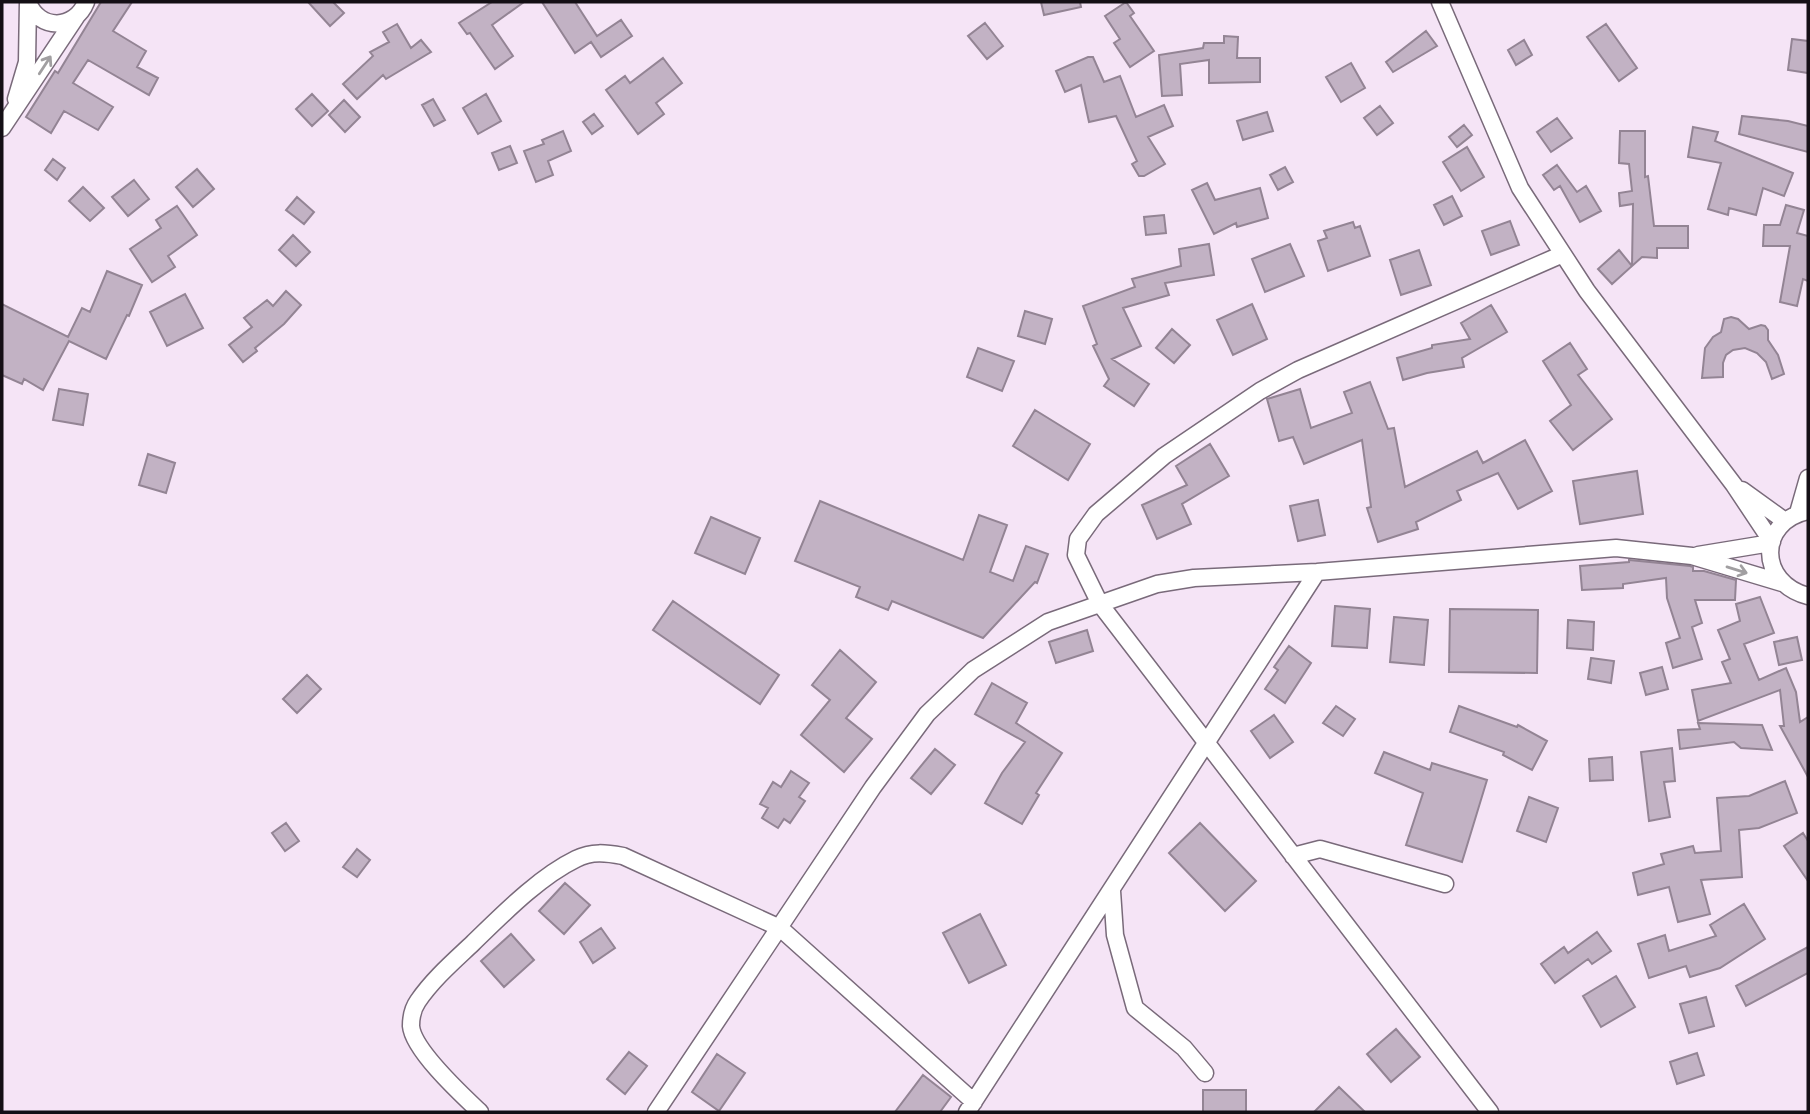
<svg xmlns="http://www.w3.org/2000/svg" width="1810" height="1114" font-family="Overpass,sans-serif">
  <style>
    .building { fill: #c2b2c4; stroke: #938494; stroke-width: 2 }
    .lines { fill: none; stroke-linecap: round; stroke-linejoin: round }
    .minor-casing { stroke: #796a7a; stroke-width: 19 }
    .minor { stroke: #fff; stroke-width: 16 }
    .oneway { stroke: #a19fa1 }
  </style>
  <rect width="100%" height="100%" fill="#f5e4f6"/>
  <path class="building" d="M101 2H132L113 31 146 51 137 67 158 78 149 95 88 60 73 83 113 107 98 130 64 111 51 133 26 117 55 71 58 73Z
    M308 2H333L344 13 330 26Z
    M492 2H524L492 25 513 56 495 69 470 33 467 34 459 23Z
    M542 2H575L597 36 621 20 632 36 601 57 591 42 575 53Z
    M1041 2H1080L1081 7 1044 15Z
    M1126 2 1134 13 1130 16 1154 51 1130 67 1114 43 1120 39 1105 16Z
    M985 23 1003 46 987 59 968 36Z
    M397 24 411 48 421 40 431 52 386 79 383 75 357 99 343 84 373 56 370 52 389 42 383 32Z
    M1606 24 1637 68 1619 81 1587 37Z
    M1426 31 1437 46 1393 72 1386 62Z
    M1224 36 1238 37 1237 58H1260V82L1209 83V60L1180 64 1182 95 1162 96 1159 55 1203 48 1204 43H1224Z
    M1792 39 1808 41V73L1788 70Z
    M1524 40 1532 55 1516 65 1508 50Z
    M1088 57H1093L1104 82 1120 76 1136 117 1164 105 1173 126 1148 137 1165 164 1144 176H1139L1132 164 1137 161 1116 116 1089 122 1081 85 1065 92 1056 71Z
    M663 58 682 83 656 103 664 114 638 134 606 90 625 76 630 83Z
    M1351 63 1365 88 1341 102 1326 77Z
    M312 94 328 111 312 126 296 109Z
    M486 94 501 121 478 134 463 108Z
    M433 99 445 120 434 126 422 105Z
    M344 100 360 117 345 132 329 115Z
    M1380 106 1393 123 1377 135 1364 118Z
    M1267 112 1273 131 1243 140 1237 121Z
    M594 114 603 126 592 134 583 122Z
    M1742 116 1788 121 1808 126V152L1739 134Z
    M1557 118 1572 138 1551 152 1537 132Z
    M1464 125 1472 135 1457 147 1449 137Z
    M1693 127 1718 132 1715 141 1793 173 1784 196 1763 188 1756 215 1729 208 1728 215 1708 209 1721 163 1688 157Z
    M563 131 571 151 548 161 553 175 536 182 524 151 544 144 542 140Z
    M1620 131H1645V177L1648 176 1654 226H1688V248H1657V258L1642 257 1632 266 1633 204 1620 206 1619 193 1632 191 1629 164 1619 163Z
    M510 146 517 163 499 170 492 153Z
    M1467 147 1484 177 1461 191 1443 162Z
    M53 159 65 168 57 180 45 170Z
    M1557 165 1577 192 1586 186 1601 211 1580 222 1560 186 1554 190 1543 175Z
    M1285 167 1293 182 1278 190 1270 175Z
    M197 169 214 189 193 207 176 187Z
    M134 180 149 199 128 216 112 197Z
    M1207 183 1215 200 1260 188 1268 218 1237 227 1236 223 1214 234 1192 190Z
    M83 187 104 208 90 221 69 201Z
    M1452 196 1462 216 1444 225 1434 205Z
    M297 197 314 212 304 224 286 210Z
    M1786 205 1804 210 1797 233 1808 236V281L1803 279 1797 306 1780 302 1790 246H1763L1764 225H1780Z
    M177 206 197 235 168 256 175 267 152 282 130 249 161 228 156 220Z
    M1164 215 1166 233 1146 235 1144 217Z
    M1510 221 1519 245 1491 255 1482 231Z
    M1353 222 1355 228 1360 226 1370 256 1328 271 1318 241 1327 238 1324 231Z
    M293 235 310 252 296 266 279 250Z
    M1209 244 1214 275 1165 283 1169 295 1123 308 1141 346 1112 359 1149 384 1134 406 1104 386 1109 379 1093 346 1097 344 1083 306 1135 287 1132 279 1181 266 1179 249Z
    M1290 244 1304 276 1265 292 1252 259Z
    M1419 250 1431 285 1401 295 1390 260Z
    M1619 250 1632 266 1612 284 1598 269Z
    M107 271 142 285 129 316 127 315 106 359 69 341 43 390 24 379 22 384 2 375V304L68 337 82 308 90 312Z
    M286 291 301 305 284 324 255 348 257 351 243 362 229 345 252 327 244 318 267 300 273 306Z
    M185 294 203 328 167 346 150 312Z
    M1252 304 1267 339 1233 355 1217 320Z
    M1491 305 1507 332 1462 358 1464 367 1427 373 1403 380 1397 358 1432 348V345L1470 339 1461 323Z
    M1025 311 1052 319 1045 344 1018 336Z
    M1731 317 1738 319 1749 329 1761 325 1765 326 1768 330V340L1778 355 1784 374 1772 379 1766 362 1757 353 1745 348 1733 350 1726 355 1723 363V377L1702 378 1705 348 1713 337 1721 332 1724 319Z
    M1172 329 1190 345 1174 363 1156 348Z
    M1570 343 1587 369 1578 375 1612 419 1573 450 1550 421 1571 405 1543 361Z
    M978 348 1014 361 1002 391 967 377Z
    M1370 382 1388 429 1394 428 1405 487 1477 451 1483 463 1525 440 1552 491 1518 509 1498 473 1457 491 1461 500 1416 522 1418 529 1378 542 1367 508 1371 507 1362 440 1304 464 1293 437 1279 441 1267 399 1300 389 1311 428 1352 413 1344 392Z
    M59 389 88 394 83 425 53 420Z
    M1035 410 1090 444 1068 480 1013 446Z
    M1210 444 1229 476 1182 504 1191 524 1157 539 1142 505 1187 485 1176 466Z
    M148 454 175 463 166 493 139 485Z
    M1637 471 1643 514 1580 524 1573 481Z
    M1318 500 1325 535 1298 541 1290 506Z
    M820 501 963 560 979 515 1007 525 990 572 1013 581 1026 546 1048 554 1037 583 1035 582 983 638 892 601 888 610 856 597 860 587 795 561Z
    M711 517 760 538 745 574 695 553Z
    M1629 560 1690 566 1693 567V571H1704L1736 580 1735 600H1695L1702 623 1692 627 1702 659 1673 668 1666 643 1680 638 1667 598 1666 578 1623 584V588L1582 590 1580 566 1629 562Z
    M1760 597 1774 633 1744 644 1759 680 1786 668 1796 692 1800 722 1808 717V777L1780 726H1784L1780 690 1698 721 1692 690 1731 683 1722 662 1730 659 1718 630 1740 621 1736 604Z
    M673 601 779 675 760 704 653 630Z
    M1335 606 1370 609 1367 648 1332 646Z
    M1450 609 1538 610 1537 673 1449 672Z
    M1394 617 1428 620 1424 665 1390 662Z
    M1568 620 1594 622 1593 650 1567 648Z
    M1087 630 1093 651 1056 663 1049 642Z
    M1797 637 1802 660 1779 665 1774 642Z
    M1289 646 1311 663 1285 703 1265 689 1278 670 1274 667Z
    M840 650 876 682 846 718 872 739 844 772 801 735 830 700 812 685Z
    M1591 658 1614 661 1611 683 1588 679Z
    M1662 667 1668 689 1646 695 1640 673Z
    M307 675 321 689 297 713 283 699Z
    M992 683 1027 703 1016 723 1062 753 1036 793 1039 795 1022 824 985 803 1002 773 1025 742 975 714Z
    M1336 706 1355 719 1343 736 1323 723Z
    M1459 706 1517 727 1518 725 1547 741 1532 770 1503 755 1504 752 1450 732Z
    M1274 715 1293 742 1270 758 1251 731Z
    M1698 723 1762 725 1772 750 1741 748 1734 742 1680 749 1678 730 1700 729Z
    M1672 748 1675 781 1664 782 1670 817 1649 821 1641 752Z
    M935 749 955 765 931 794 911 778Z
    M1384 752 1430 770 1432 763 1487 780 1462 862 1406 845 1423 793 1375 773Z
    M1612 757 1613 780 1590 781 1589 759Z
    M791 771 809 783 799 797 805 801 790 823 784 819 778 828 762 818 768 808 760 804 773 782 781 787Z
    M1785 781 1797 813 1759 828 1739 830 1742 877 1701 880 1710 914 1678 922 1669 887 1638 895 1633 873 1664 864 1661 854 1693 846 1695 853 1721 851 1717 798 1749 796Z
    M1529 797 1558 808 1546 842 1517 831Z
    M286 823 299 841 285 851 272 833Z
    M1200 823 1256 881 1225 911 1169 853Z
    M1803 833 1808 841V881L1784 846Z
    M357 849 370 860 357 877 343 867Z
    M565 883 590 905 564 934 539 911Z
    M1744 904 1765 939 1720 968 1690 977 1686 966 1649 978 1638 944 1665 935 1669 951 1716 936 1710 925Z
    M980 914 1006 965 969 983 943 933Z
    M601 928 615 948 593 963 580 942Z
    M1597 932 1611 951 1592 964 1588 959 1555 983 1541 964 1564 947 1568 953Z
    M511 934 534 960 504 987 481 961Z
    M1808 947V973L1746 1006 1736 986Z
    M1616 976 1635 1007 1601 1027 1583 996Z
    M1706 997 1714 1026 1689 1033 1680 1004Z
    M1396 1029 1420 1057 1391 1082 1367 1054Z
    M629 1052 647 1066 625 1094 607 1079Z
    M1697 1053 1704 1075 1677 1084 1670 1062Z
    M717 1054 745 1073 719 1111 692 1092Z
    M923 1075 951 1097 940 1112H895Z
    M1339 1087 1365 1112H1314Z
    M1203 1090H1246V1112H1203Z"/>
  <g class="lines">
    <g class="minor-casing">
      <path id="minor" d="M28 2C39 31 75 30 86 2
        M1440 2 1520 188 1587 291 1734 485 1772 542
        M16 99 27 62 28 2
        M2 128 76 17
        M1742 490 1785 521
        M1808 511C1757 522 1758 583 1808 596
        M1798 513 1808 478
        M1698 555 1771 543
        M1293 856 1320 849 1445 884
        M1112 891 1115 935 1135 1008 1184 1048 1205 1073
        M480 1112C462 1095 413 1050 411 1026 411 1017 413 1008 418 1001 433 979 454 961 473 943 503 914 539 877 576 859 592 851 606 853 623 856L780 928 974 1102
        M656 1112 873 787 927 714 973 670 1048 622 1157 584 1194 578 1317 572 1616 548 1692 556 1782 583
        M967 1112 1317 572
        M1490 1112 1100 604 1076 555 1078 539 1096 514 1164 456 1260 391 1298 370 1563 254"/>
    </g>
    <use href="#minor" class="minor"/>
  </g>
  <defs><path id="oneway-shaft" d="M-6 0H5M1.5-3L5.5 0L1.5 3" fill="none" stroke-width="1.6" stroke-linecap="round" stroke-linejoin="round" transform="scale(1.75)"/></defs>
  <g class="oneway">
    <use href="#oneway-shaft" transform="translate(45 65) rotate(-57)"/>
    <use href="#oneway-shaft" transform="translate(1737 570) rotate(17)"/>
  </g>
  <rect width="1810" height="1114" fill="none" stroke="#140f15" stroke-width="7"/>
</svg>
